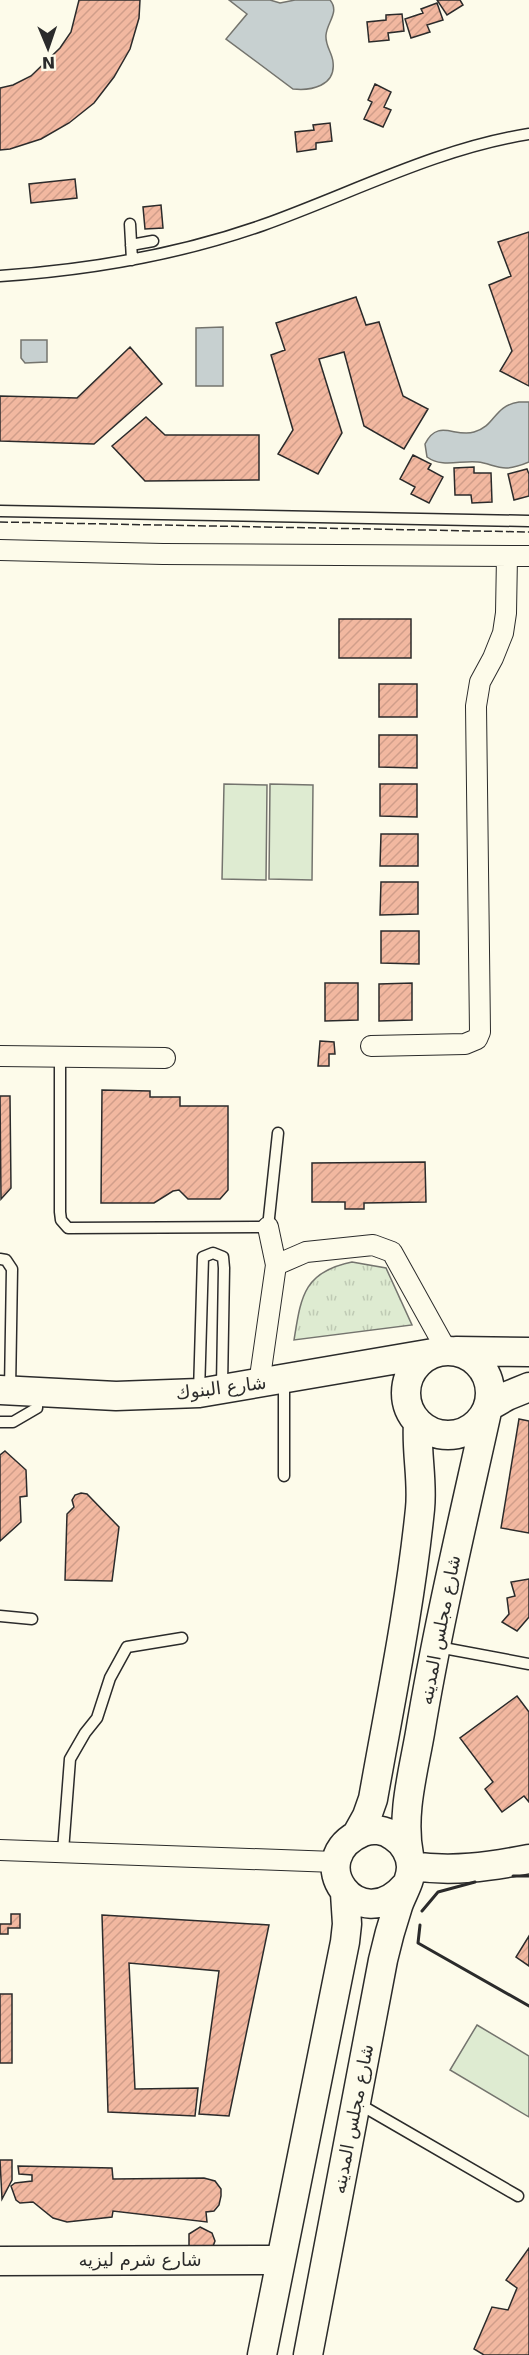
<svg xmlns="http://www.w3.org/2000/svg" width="529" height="2355" font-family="'DejaVu Sans','Noto Naskh Arabic',sans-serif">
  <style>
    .grass { fill: url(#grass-tufts); stroke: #74746e; stroke-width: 1.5 }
    .pitch { fill: #deebd1; stroke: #74746e; stroke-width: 1.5 }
    .water { fill: #c7d0d0; stroke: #74746e; stroke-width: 1.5 }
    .building { fill: url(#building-hatch); stroke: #2b2b2b; stroke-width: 1.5 }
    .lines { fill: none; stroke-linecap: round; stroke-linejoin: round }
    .lane-casing { stroke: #2b2b2b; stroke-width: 13 }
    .street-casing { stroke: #2b2b2b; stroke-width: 22 }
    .secondary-casing { stroke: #2b2b2b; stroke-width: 31 }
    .lane { stroke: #fdfbea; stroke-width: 10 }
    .street { stroke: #fdfbea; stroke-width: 20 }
    .secondary { stroke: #fdfbea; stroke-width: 28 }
    .fence { stroke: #2b2b2b; stroke-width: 1.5; stroke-dasharray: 8 3; stroke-linecap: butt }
    .wall { stroke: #2b2b2b; stroke-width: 3 }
    .labels { text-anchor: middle; stroke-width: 4.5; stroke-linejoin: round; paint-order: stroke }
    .street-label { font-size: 18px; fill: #2b2b2b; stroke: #fdfbea }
  </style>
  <defs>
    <pattern id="grass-tufts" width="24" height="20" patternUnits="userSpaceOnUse" patternTransform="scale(1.5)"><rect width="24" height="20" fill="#deebd1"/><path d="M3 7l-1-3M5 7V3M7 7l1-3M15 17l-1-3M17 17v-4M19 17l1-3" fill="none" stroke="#bfcab4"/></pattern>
    <pattern id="building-hatch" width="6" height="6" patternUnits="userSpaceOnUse" patternTransform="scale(1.5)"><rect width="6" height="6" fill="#f2b8a0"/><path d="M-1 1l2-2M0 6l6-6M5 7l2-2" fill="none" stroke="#d09e8a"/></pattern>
  </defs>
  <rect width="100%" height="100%" fill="#fdfbea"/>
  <path class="grass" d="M352 1262 386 1268 412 1325 294 1340C301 1297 303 1272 352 1262Z"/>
  <path class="pitch" d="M224 784 267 785 266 880 222 879Z
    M270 784 313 785 312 880 269 879Z
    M477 2025 529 2056V2117L450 2070Z"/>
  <path class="water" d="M229 0H270L280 3 295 0H330C340 12 327 22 326 35 325 46 332 52 333 62 336 86 311 91 293 89L226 39 247 14Z
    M223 327V386H196V328Z
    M21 340H47V362L25 363 21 358Z
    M519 402H529V462C522 465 514 468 506 468 496 468 488 463 478 462 461 460 442 468 427 457L425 444C438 418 455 438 474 432 496 426 493 406 519 402Z"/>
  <path class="building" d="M79 0H140L139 18 130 49 114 77 94 103 69 123 41 139 10 149 0 150V88L13 85 31 76 60 48 71 32Z
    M437 0H460L463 5 447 15Z
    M437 3 443 20 427 25 430 32 411 38 405 19 423 13 421 9Z
    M402 14 404 31 388 33 389 40 369 42 367 22 386 20V15Z
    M375 84 391 92 384 107 391 110 383 127 364 119 372 102 368 100Z
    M330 123 332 141 316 143V149L297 152 295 132 314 130 313 125Z
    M75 179 77 198 31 203 29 184Z
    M161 205 163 228 145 229 143 207Z
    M529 232V386L500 371 512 351 489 285 511 276 498 242Z
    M356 297 366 325 379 322 403 396 428 409 404 449 364 426 344 352 319 359 342 433 318 474 278 454 293 430 271 355 285 350 276 323Z
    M130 347 162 384 94 444 0 441V396L77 398Z
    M146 417 165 435H259V480L145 481 112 446Z
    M413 455 431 464 428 469 443 477 429 503 411 494 415 487 400 479Z
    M474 467V473H491L492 502 472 503 471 495H455L454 468Z
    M527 469 529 474V496L514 500 508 474Z
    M339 619H411V658H339Z
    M379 684H417V717H379Z
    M379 735H417V768L379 767Z
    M380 784H417V817L380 816Z
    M381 834H418V866H380Z
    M381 882H418V914L380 915Z
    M381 931H419V964L381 963Z
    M325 983H358V1020L325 1021Z
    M412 983V1020L379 1021V984Z
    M320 1041 334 1042 335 1054H329V1066H318Z
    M102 1090 150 1091V1097H180V1106H228V1190L220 1199H188L179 1190 173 1191 154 1203H101Z
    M0 1096H10L11 1188 1 1199Z
    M425 1162 426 1202 364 1203V1209H345V1202H312V1163Z
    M519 1419 529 1421V1533L501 1528Z
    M5 1451 26 1470 27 1496 20 1497 21 1522 0 1541V1455Z
    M81 1493 87 1494 119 1527 112 1581 65 1580 67 1514 74 1507 72 1500 75 1495Z
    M529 1579V1617L517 1631 502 1622 509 1614 507 1598 515 1596 511 1582Z
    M517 1696 529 1712V1802L524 1796 502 1812 485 1789 493 1782 460 1738Z
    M11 1914H20V1928H8V1934H0V1924H11Z
    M102 1915 269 1925 229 2116 199 2114 219 1971 129 1963 135 2089 198 2088 195 2116 108 2112Z
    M529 1936V1966L516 1957Z
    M0 1994H12V2063H0Z
    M0 2160H12V2180L2 2199Z
    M18 2166 112 2168 113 2179 204 2178 215 2181 221 2189V2196L219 2205 214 2211 206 2212 207 2222 113 2211 112 2217 67 2222 53 2218 33 2202 20 2203 16 2200 11 2186 15 2183 32 2181V2175L19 2174Z
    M200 2227 212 2233 215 2241 212 2249 189 2246V2234Z
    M529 2248V2355H484L474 2349 492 2307 508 2310 517 2288 506 2280Z"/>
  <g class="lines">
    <g class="lane-casing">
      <path id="lane" d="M130 224 132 260
        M131 245 153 241
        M0 276C89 270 178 255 263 225 350 194 438 148 529 134
        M0 511 529 521
        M60 1057V1212L61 1220 68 1228 268 1227 278 1133
        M0 1259 6 1260 12 1269 10 1390
        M284 1380V1476
        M199 1393 203 1257 213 1253 223 1257 224 1268 222 1386
        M0 1422H13L37 1408V1394
        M0 1616 32 1619
        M438 1647 529 1664
        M63 1851 70 1759 85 1733 97 1718 110 1678 127 1647 182 1638
        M359 2104 518 2196"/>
    </g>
    <g class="street-casing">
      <path id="street" d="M0 550 163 554 529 556
        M371 1046 465 1044 477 1039 480 1032 476 706 480 682 493 658 503 633 506 613 507 556
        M0 1056 165 1058
        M268 1227 276 1265 306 1252 373 1245 392 1252 447 1351
        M259 1384 276 1265
        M0 1850 335 1862"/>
    </g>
    <g class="secondary-casing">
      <path id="secondary" d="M406 1393a42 42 0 1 1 84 0a42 42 0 1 1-84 0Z
        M456 1351 529 1352
        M0 1390 116 1396 199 1393 439 1352
        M357 1834 367 1816 373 1799C390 1703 410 1607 420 1509 423 1481 416 1452 418 1423
        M409 1855C401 1815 413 1773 420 1733 438 1624 464 1516 488 1407L507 1396 529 1387
        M411 1866C452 1872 488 1867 529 1859
        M0 2261 281 2260
        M262 2355 345 1942 347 1924 345 1893
        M308 2355 383 1960C387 1942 392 1924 398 1906 402 1894 411 1881 411 1867 411 1855 404 1843 393 1836 385 1830 373 1828 363 1832 300 1859 359 1940 406 1885"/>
    </g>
    <use href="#lane" class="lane"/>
    <use href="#street" class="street"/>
    <use href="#secondary" class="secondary"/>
    <path class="fence" d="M0 522 529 532"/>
    <path class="wall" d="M513 1876H529
      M422 1911 438 1892 475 1882
      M420 1925 418 1943 529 2006"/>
  </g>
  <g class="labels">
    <g class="street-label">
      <text transform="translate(221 1388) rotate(-7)" y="6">شارع البنوك</text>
      <text transform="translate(440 1630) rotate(-79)" y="6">شارع مجلس المدينه</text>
      <text transform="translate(353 2119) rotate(-79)" y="6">شارع مجلس المدينه</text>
      <text x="140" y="2266">شارع شرم ليزيه</text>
    </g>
  </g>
  <g transform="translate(48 48) rotate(178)" stroke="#fdfbea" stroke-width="4.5" paint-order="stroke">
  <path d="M0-4.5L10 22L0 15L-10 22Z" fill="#2b2b2b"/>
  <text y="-9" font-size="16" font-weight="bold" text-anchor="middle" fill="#2b2b2b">N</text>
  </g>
</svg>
